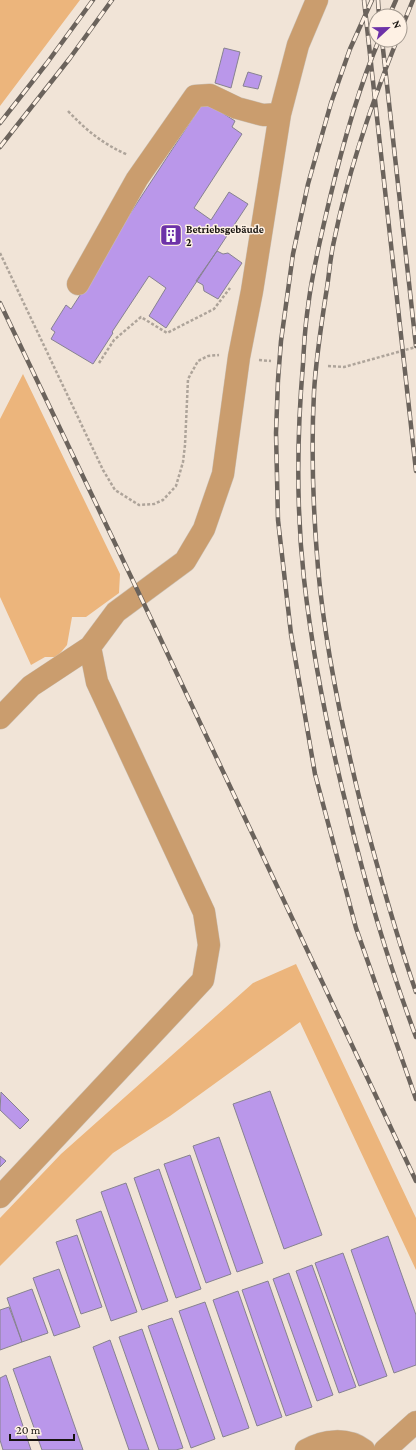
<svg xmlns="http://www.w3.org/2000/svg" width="416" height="1450" font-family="'Crimson Pro',serif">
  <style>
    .green { fill: #ecb57c }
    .building { fill: #ba97ea; stroke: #878290 }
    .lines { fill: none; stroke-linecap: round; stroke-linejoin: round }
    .minor-casing { stroke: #cabfb3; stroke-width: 23 }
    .path { stroke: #aea49a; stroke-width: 2.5; stroke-dasharray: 3 2; stroke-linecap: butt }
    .minor { stroke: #ca9d6e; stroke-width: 22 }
    .rail-casing { stroke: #6b635c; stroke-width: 4.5 }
    .rail { stroke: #fef1e4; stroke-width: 3; stroke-dasharray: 9; stroke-linecap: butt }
    .labels { text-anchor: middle; stroke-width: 3; stroke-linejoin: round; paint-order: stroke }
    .poi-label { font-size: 11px; font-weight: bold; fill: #181410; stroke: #fef1e4; text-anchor: start }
  </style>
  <rect width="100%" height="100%" fill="#f1e4d7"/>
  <path class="green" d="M0 0H80L0 106Z
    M23 374 120 574 119 593 86 617H72L67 645 57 657H45L31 665 0 597V419Z
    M296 964 416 1218V1270L300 1022 170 1116 113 1153 0 1266V1218L61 1154 253 983Z"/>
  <path class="building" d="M224 48 240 52 231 88 215 83Z
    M248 72 262 76 258 89 243 86Z
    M204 101 235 121 232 127 242 134 194 208 211 220 229 192 248 204 166 328 149 316 166 288 149 276 112 332 113 333 93 364 51 339 55 332 51 329 66 305 71 309 97 269 95 267Z
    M217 251 223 254 228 253 242 263 218 299 204 291 203 285 196 281Z
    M270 1091 322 1235 284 1249 233 1104Z
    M1 1092 29 1120 20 1129 0 1110Z
    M219 1137 263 1263 237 1272 193 1146Z
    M190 1155 231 1274 206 1283 164 1164Z
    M0 1156 6 1161 0 1167Z
    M159 1169 201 1289 176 1298 134 1178Z
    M126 1183 168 1301 142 1310 101 1192Z
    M101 1211 137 1312 111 1321 76 1220Z
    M77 1235 102 1307 81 1314 56 1242Z
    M388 1236 416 1315V1365L394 1373 351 1250Z
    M343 1253 387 1376 359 1386 315 1263Z
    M312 1265 356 1387 339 1393 296 1271Z
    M59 1269 80 1327 54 1336 33 1278Z
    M289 1273 333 1395 317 1401 273 1279Z
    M268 1281 312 1407 286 1416 242 1290Z
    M32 1289 48 1333 22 1342 7 1298Z
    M238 1291 282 1417 257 1426 213 1300Z
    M205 1302 249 1428 223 1437 179 1311Z
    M9 1307 22 1342 0 1350V1310Z
    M172 1318 215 1439 191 1448 148 1326Z
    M142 1329 183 1448 176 1450H159L119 1337Z
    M110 1340 149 1450H129L93 1347Z
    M50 1356 83 1450H42L13 1369Z
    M6 1375 31 1450H3L0 1440V1378Z"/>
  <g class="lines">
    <g class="minor-casing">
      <path id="minor" d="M78 284 137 179 195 96 210 95 237 108 263 115 280 114
        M0 718 31 686 90 647
        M0 1197 203 980 209 945 204 912 97 682 90 647 116 612 185 561 204 529 223 474 239 357 252 291 280 114 298 45 317 0
        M306 1450C324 1440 347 1437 364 1450
        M385 1450 416 1422"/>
    </g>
    <path class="path" d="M68 111C87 131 103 144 128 155
      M0 253 103 470 115 490 139 505 154 504 163 500 176 486 183 462 185 445 188 379 198 361 208 356 219 355
      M259 360 271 361
      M99 363 114 340 141 317 167 333 214 309 230 288
      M328 366 344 367 416 347"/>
    <use href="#minor" class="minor"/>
    <g class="rail-casing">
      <path id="rail" d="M364 0 416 471
        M372 0 350 49 331 103 308 184 293 254 281 341 278 380 276 433 278 520 291 634 315 774 356 928 416 1099
        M378 0 379 16
        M389 16 396 0
        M400 32 413 0
        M379 40C357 92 342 147 329 202 321 236 312 272 308 307 305 326 304 345 303 364 297 435 296 507 304 579 313 659 329 738 349 816 367 891 389 965 416 1037
        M382 40 416 346
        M397 40C371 105 348 172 334 241 330 258 329 277 326 294 321 326 316 359 314 392 311 450 313 509 318 568 325 647 343 732 362 809 378 870 395 932 416 992
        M0 123 47 63 93 0
        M0 147 70 58 112 0
        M0 303 145 606 416 1181"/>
    </g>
    <use href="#rail" class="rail"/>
  </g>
  <defs>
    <g id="building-square" transform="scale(1.15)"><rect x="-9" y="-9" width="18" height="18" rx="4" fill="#6d32a8" stroke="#fef1e4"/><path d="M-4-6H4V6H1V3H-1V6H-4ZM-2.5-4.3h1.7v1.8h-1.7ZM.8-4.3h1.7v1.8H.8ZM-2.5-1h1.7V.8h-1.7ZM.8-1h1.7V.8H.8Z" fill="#fff"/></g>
  </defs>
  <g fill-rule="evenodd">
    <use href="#building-square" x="171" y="235"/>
  </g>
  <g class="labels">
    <g class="poi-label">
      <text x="186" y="233">Betriebsgebäude<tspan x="186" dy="13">2</tspan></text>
    </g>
  </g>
  <g transform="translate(388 28) rotate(68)"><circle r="19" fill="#fef1e4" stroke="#a2998f"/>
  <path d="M0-3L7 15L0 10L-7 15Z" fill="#6d32a8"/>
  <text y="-6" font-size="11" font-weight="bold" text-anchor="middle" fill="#181410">N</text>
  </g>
  <path d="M10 1434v6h64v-6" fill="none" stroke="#181410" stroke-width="2"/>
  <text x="16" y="1434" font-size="12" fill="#181410" stroke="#fef1e4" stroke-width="3" paint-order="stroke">20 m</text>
</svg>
